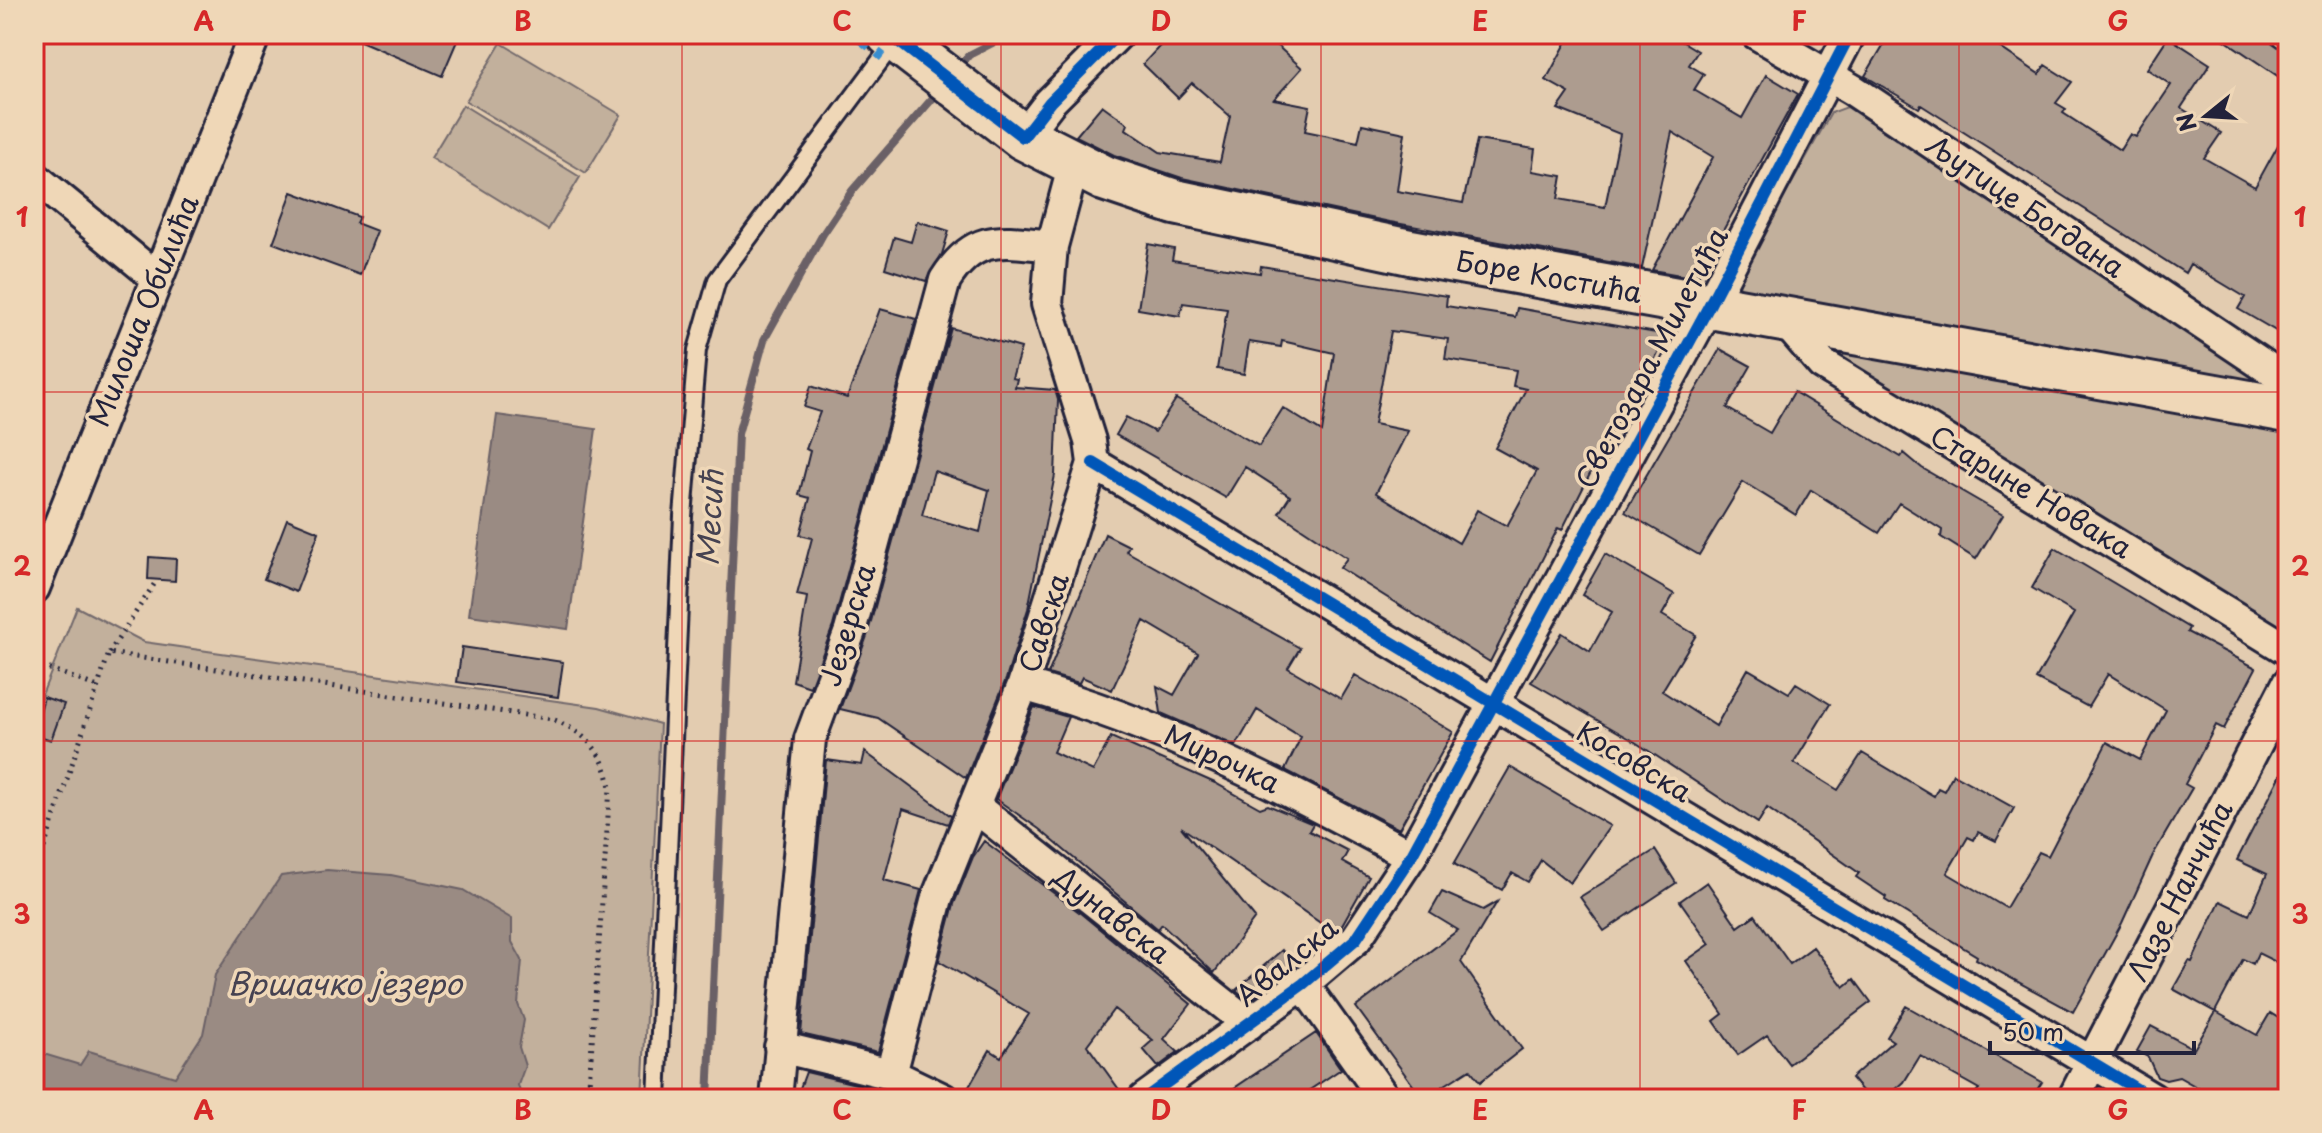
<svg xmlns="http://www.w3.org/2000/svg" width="2322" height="1133" font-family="'Playpen Sans',sans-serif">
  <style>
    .green { fill: #c2b09c; stroke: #72696c; stroke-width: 2 }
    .water { fill: #9a8b83; stroke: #6a6166; stroke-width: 2 }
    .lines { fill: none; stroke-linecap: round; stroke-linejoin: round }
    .stream { stroke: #6a6166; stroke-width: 8 }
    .building { fill: #ad9c8f; stroke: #22223b; stroke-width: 2; fill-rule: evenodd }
    .lane-casing { stroke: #22223b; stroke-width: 22 }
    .street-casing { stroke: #22223b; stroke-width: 36 }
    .primary-casing { stroke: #22223b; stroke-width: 50 }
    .path { stroke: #22223b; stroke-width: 5; stroke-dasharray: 2 6; stroke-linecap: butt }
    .lane { stroke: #efd7b7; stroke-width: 16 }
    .street { stroke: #efd7b7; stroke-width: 30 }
    .primary { stroke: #efd7b7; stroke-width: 44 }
    .quiet { stroke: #398ed0; stroke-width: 10; stroke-dasharray: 20 10; stroke-linecap: butt }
    .cycleway-casing { stroke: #efd7b7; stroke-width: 17 }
    .cycleway { stroke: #0057b8; stroke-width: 12 }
    .grid { fill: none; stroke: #d62828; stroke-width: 2; stroke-opacity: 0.55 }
    .labels { text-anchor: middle; stroke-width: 7; stroke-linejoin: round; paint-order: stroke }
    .street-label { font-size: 28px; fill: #22223b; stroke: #efd7b7 }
    .water-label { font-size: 30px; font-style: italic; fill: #464251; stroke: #efd7b7 }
    .neatline { fill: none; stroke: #d62828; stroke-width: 3 }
    .grid-label { font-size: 26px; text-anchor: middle; font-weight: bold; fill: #d62828 }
  </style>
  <rect width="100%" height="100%" fill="#e3ccb0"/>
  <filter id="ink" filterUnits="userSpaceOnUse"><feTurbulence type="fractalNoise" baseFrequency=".0125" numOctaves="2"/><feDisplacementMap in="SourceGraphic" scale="16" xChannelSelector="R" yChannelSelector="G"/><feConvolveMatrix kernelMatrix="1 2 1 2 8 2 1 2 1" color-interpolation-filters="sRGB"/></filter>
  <g filter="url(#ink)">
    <path class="green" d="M501 43 621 115 586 173 466 101Z
      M463 105 580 177 548 230 431 158Z
      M1847 107 2261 380 2266 389 1740 294 1739 278 1831 113Z
      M1826 348 2288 428V633L1827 360Z
      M77 607 144 642 599 707 660 724 642 1099H34V715Z"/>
    <path class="water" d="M497 415 596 429 568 629 469 615Z
      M327 870 391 875 463 890 512 919V942L522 960 518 1004 524 1020 519 1047 525 1066 518 1085 522 1099H34V1051L80 1065 89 1051 175 1077 203 1034 215 975 281 876Z"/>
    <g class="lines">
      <path class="stream" d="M955 71 969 55 1010 34
        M708 1099 738 434 764 340 823 234 852 191 939 91"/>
    </g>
    <path class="building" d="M344 34H460L442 76Z
      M1171 34H1264L1302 68 1274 99 1310 106 1305 131 1358 142 1362 124 1405 133 1397 191 1463 203 1477 140 1535 149 1532 171 1562 176 1558 199 1605 207 1620 134 1558 109 1569 93 1546 80 1571 34H1670L1698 51 1689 65 1704 74 1694 90 1742 118 1766 75 1798 94 1697 278 1652 270 1713 157 1672 132 1642 268 1390 222 1182 178 1114 155 1076 136 1102 105 1128 124 1126 129 1160 152 1220 162 1230 116 1192 83 1178 98 1143 64Z
      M1890 34H1980L2039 74 2045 65 2072 82 2056 103 2066 109 2063 113 2120 150 2130 134 2136 137 2171 85 2147 69 2168 37 2210 64 2181 108 2221 133 2204 158 2255 187 2288 127V338L2238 309 2245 297 2190 264 2185 273 1921 105 1919 108 1865 76Z
      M2216 34H2260L2288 54V83Z
      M292 192 359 217 356 223 377 231 360 275 273 243Z
      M917 221 949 231 942 254 926 281 885 268 894 237 911 242Z
      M1148 244 1174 249 1172 260 1260 273 1261 266 1447 296 1446 306 1515 317 1517 308 1667 335 1636 396 1632 394 1605 444 1562 530 1558 528 1490 662 1340 568 1347 558 1279 513 1290 496 1245 467 1226 498 1116 435 1126 417 1155 432 1176 399 1259 446 1283 408 1322 432 1334 353 1282 341 1281 347 1249 342 1244 374 1217 369 1227 309 1183 303 1180 316 1138 309ZM1391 331 1448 339 1445 359 1516 370 1513 386 1526 389 1495 448 1537 471 1507 526 1477 510 1459 543 1376 493 1408 431 1374 424Z
      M880 309 916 319 833 626 810 687 793 681 807 597 797 595 812 538 800 535 810 498 799 495 810 451 806 449 820 412 804 407 811 386 847 398Z
      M951 328 1021 348 1012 378 1017 379 1015 387 1055 390 1058 400 1055 475 1028 609 1006 679 966 778 878 718 840 709 867 636ZM934 471 989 490 980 532 922 515Z
      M1720 349 1751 366 1727 408 1770 433 1794 392 1901 457 1904 453 1922 468 2003 515 1976 559 1941 537 1942 530 1899 503 1879 533 1811 490 1796 515 1743 482 1699 555 1625 512Z
      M287 519 319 532 296 592 264 579Z
      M1105 534 1129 546 1126 551 1300 648 1288 668 1341 699 1355 675 1453 732 1399 829 1285 770 1301 737 1257 710 1236 746 1161 713 1157 686 1174 695 1198 653 1144 621 1112 690 1082 677 1079 683 1048 674Z
      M2055 548 2189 628 2187 632 2256 668 2224 729 2216 725 2185 784 2192 788 2153 855 2122 923 2073 1012 1976 959 1977 956 1885 900 1886 897 1856 877 1859 873 1767 808 1758 823 1632 740 1531 682 1562 633 1590 651 1612 612 1582 595 1605 554 1674 594 1662 615 1696 635 1662 691 1716 726 1748 669 1789 693 1796 683 1830 704 1794 763 1838 790 1862 753 1934 796 1938 788 1944 791 1953 774 2014 808 1996 841 1978 832 1974 840 1968 837 1947 873 2006 908 2039 852 2048 856 2107 742 2140 760 2166 710 2108 674 2088 707 2036 679 2074 613 2032 588Z
      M149 557 176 559 175 581 148 579Z
      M462 647 563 662 558 697 457 682Z
      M44 697 64 704 51 740 34 734Z
      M1034 707 1068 717 1053 752 1093 771 1111 737 1215 783 1260 808 1268 805 1313 824 1309 831 1348 851 1342 862 1369 877 1339 930 1335 933 1181 827 1255 918 1214 973 1162 924 1158 929 1039 829 996 799Z
      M865 752 951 816 948 824 903 809 884 880 921 890 878 1052 801 1034 826 760 862 765Z
      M2288 761V968L2258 953 2253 964 2243 959 2215 1012 2173 989 2189 961 2192 962 2220 901 2249 915 2267 874 2237 860Z
      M1510 767 1610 826 1570 883 1541 860 1528 882 1512 873 1502 890 1454 864Z
      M984 841 1079 912 1191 1004 1164 1039 1178 1052 1158 1067 1143 1049 1153 1040 1114 1009 1087 1045 1126 1099H962L990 1050 1001 1057 1029 1014 939 961 954 904 973 857Z
      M1655 850 1676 883 1604 931 1580 897Z
      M1707 882 1738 927 1755 915 1790 964 1813 947 1844 987 1854 979 1871 1002 1789 1064 1767 1035 1738 1055 1714 1021 1723 1014 1686 961 1710 944 1680 901Z
      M1442 892 1483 910 1497 902 1461 962 1522 1049 1480 1082 1470 1069 1423 1099 1356 1007 1458 930 1430 913Z
      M1282 950 1295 967 1249 1001 1236 990Z
      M1906 1006 2042 1082 2031 1099H1970L1979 1089 1920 1056 1904 1082 1885 1099H1869L1851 1078 1893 1041 1887 1037Z
      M2216 1012 2257 1035 2270 1013 2288 1024 2279 1044 2288 1049V1070L2272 1099H2218L2179 1077 2166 1080 2157 1077 2148 1057 2137 1051 2151 1026 2194 1049Z
      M1316 1033 1341 1069 1296 1099H1218Z
      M806 1072 885 1091 901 1099H796Z"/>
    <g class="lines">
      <g class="lane-casing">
        <path id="lane" d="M657 1099 683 516 697 350 717 280 895 41"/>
      </g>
      <g class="street-casing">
        <path id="street" d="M1757 34 1853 90 2280 376 2288 386
          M1023 137 1050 102 1118 34
          M34 177 157 278
          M1785 321 1822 364 2288 650
          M1093 463 2153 1099
          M34 588 255 34
          M1023 685C1161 723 1286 788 1411 856
          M974 806 1249 1024
          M1303 984 1385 1099
          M780 1047 891 1074 943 1099
          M891 1074 937 898 1023 685 1093 463 1090 441 1047 304 1052 246 1074 164
          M776 1099 810 739 850 631 945 280C975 232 1003 241 1052 246
          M1144 1099 1303 984 1356 939 1411 856 1709 306 1850 34
          M2073 1099 2288 683"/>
      </g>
      <g class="primary-casing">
        <path id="primary" d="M889 34 1023 137 1104 178 1175 202 1410 252 2288 410"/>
      </g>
      <path class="path" d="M109 653 155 583
        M34 663 98 687
        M34 878 109 653 552 719C585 732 605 752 610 788L588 1099"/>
      <use href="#lane" class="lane"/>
      <use href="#street" class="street"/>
      <use href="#primary" class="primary"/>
      <path class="quiet" d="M854 34 883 57"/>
      <g class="cycleway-casing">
        <path id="cycleway" d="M889 34 1023 137 1050 102 1118 34
          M1093 463 2153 1099
          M1144 1099 1303 984 1356 939 1411 856 1709 306 1850 34"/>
      </g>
      <use href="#cycleway" class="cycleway"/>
    </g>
  </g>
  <path class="grid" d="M363 34V1099M682 34V1099M1001 34V1099M1321 34V1099M1640 34V1099M1959 34V1099M34 392H2288M34 741H2288"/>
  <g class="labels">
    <g class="street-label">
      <text transform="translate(2025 206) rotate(34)" y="10">Љутице Богдана</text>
      <text transform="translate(1549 277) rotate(10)" y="10">Боре Костића</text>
      <text transform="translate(144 311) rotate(-68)" y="10">Милоша Обилића</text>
      <text transform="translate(1652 358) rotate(-62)" y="10">Светозара Милетића</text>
      <text transform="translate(2031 492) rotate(31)" y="10">Старине Новака</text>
      <text transform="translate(1044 623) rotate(-72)" y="10">Савска</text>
      <text transform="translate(848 625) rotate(-73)" y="10">Језерска</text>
      <text transform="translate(1222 759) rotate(25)" y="10">Мирочка</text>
      <text transform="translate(1634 762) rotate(31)" y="10">Косовска</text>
      <text transform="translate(2180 891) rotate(-63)" y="10">Лазе Нанчића</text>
      <text transform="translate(1112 915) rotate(38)" y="10">Дунавска</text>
      <text transform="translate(1287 962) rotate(-39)" y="10">Авалска</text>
    </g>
    <g class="water-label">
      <text transform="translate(711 518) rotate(-87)" y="10">Месић</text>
      <text x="345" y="995">Вршачко језеро</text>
    </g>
  </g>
  <rect width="2322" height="1133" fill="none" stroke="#efd7b7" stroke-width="88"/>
  <g transform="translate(2206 116) rotate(252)" stroke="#efd7b7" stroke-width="6" paint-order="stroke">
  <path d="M0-6L14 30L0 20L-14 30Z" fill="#22223b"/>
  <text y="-12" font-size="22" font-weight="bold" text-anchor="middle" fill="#22223b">N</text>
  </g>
  <path d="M1990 1041v12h204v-12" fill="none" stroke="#22223b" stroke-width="4"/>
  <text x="2002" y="1041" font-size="24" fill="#22223b" stroke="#efd7b7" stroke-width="6" paint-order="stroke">50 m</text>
  <rect x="44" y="44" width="2234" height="1045" class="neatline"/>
  <g class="grid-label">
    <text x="204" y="31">A</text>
    <text x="523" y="31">B</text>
    <text x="842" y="31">C</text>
    <text x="1161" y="31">D</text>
    <text x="1480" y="31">E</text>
    <text x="1799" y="31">F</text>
    <text x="2118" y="31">G</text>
    <text x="22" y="227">1</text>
    <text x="2300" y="227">1</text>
    <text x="22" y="576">2</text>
    <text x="2300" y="576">2</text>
    <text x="22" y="924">3</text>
    <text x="2300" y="924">3</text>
    <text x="204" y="1120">A</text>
    <text x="523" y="1120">B</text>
    <text x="842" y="1120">C</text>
    <text x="1161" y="1120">D</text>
    <text x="1480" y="1120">E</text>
    <text x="1799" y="1120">F</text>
    <text x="2118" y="1120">G</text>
  </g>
</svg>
